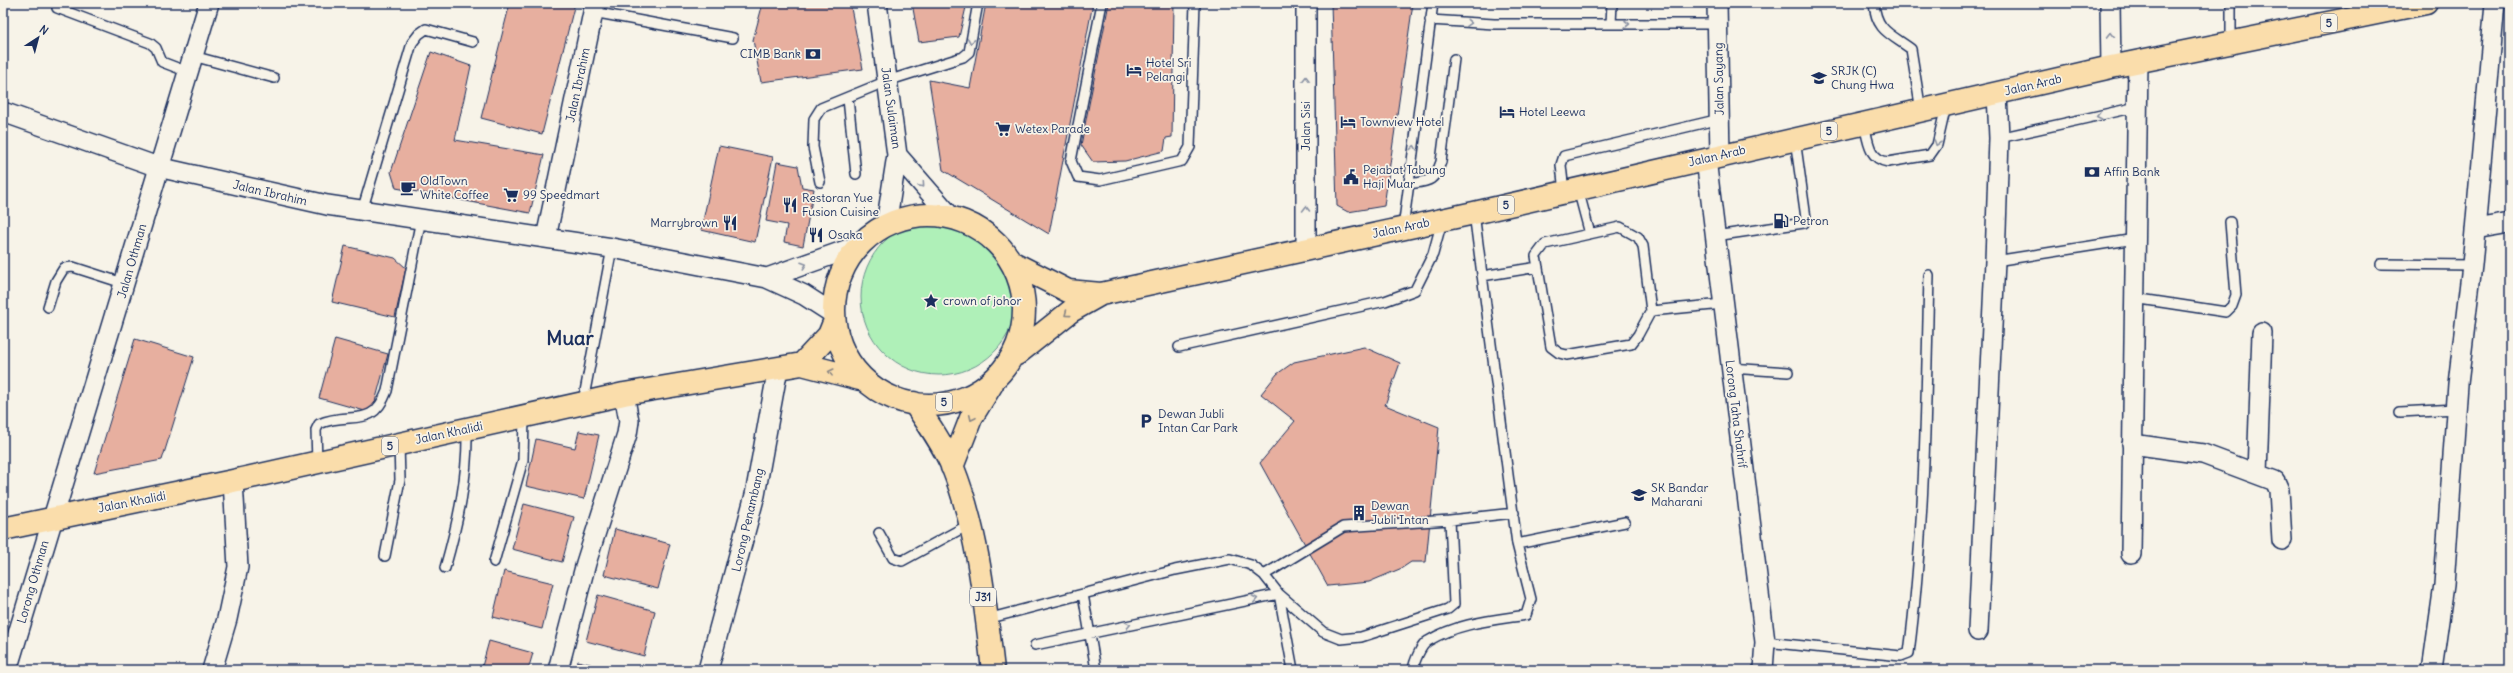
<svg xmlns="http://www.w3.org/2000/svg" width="2513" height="673" font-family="Delius,sans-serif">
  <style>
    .green { fill: #aff0b8; stroke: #65908b }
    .building { fill: #e7af9f; stroke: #1b2f5e }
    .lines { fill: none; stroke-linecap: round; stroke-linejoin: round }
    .lane-casing { stroke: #1b2f5e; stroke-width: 12 }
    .street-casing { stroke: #1b2f5e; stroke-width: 22 }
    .primary-casing { stroke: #1b2f5e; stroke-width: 25 }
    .lane { stroke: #f7f3e8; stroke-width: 9 }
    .street { stroke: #f7f3e8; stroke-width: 19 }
    .primary { stroke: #faddab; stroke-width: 22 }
    .oneway { stroke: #8991a3 }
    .oneway2 { stroke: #8a8684 }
    .labels { text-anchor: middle; stroke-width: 3.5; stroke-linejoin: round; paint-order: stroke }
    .shield { fill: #f7f3e8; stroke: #5d6a87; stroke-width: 1 }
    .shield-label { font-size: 11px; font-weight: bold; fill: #1b2f5e }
    .poi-label { font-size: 12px; fill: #1b2f5e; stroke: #f7f3e8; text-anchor: start }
    .street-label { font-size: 12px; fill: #1b2f5e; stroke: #f7f3e8 }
    .town-label { font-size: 20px; font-weight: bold; fill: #1b2f5e; stroke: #f7f3e8 }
  </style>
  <rect width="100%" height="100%" fill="#f7f3e8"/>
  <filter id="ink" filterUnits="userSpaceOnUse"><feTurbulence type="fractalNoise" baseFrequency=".025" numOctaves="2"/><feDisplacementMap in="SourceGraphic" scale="8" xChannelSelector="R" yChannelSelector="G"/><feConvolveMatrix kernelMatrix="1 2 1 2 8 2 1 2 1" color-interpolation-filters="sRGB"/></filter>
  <g filter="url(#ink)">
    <path class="green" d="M861 297a78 78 0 1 1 156 0a78 78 0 1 1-156 0Z"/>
    <path class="building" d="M510 3H575L542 134 481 118Z
      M763 3H850L863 69 761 82 753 40Z
      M912 3H967L959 37 919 42Z
      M986 3H1093L1049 234 943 170 929 80 970 88Z
      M1109 3H1174L1172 137 1166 138 1164 151 1125 161 1093 162 1081 145Z
      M1331 3H1413L1384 206 1348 212 1337 206Z
      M431 52 471 66 455 140 544 155 530 213 396 188 391 172Z
      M719 146 773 157 755 242 701 230Z
      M777 162 798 166 802 187 814 189 803 246 784 242 787 225 766 221Z
      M345 246 395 258 406 268 395 317 332 302Z
      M135 339 194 357 162 460 94 473Z
      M335 339 388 354 372 413 319 398Z
      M1364 347 1400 363 1385 405 1439 427 1426 562H1411L1402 568 1369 582 1328 586 1260 463 1295 421 1261 394 1277 374 1294 362Z
      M579 431 599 435 584 499 526 486 536 439 575 448Z
      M524 504 574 517 562 562 512 549Z
      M615 529 670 544 658 589 604 575Z
      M504 571 553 583 542 629 493 617Z
      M598 595 655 611 644 656 586 641Z
      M489 641 533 653 528 670H481Z
      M578 661 613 670H576Z"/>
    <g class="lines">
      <g class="lane-casing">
        <path id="lane" d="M1102 3 1071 161 1078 177 1100 180 1182 161 1190 147 1195 3
          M1874 3C1876 31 1891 34 1911 49L1921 111
          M57 8 150 43 156 48 162 62 188 72
          M593 12 733 38
          M1430 20 1494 24H1718
          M1611 24 1612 3
          M2231 43V3
          M193 56 274 78
          M848 99 856 174
          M1864 123C1868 140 1868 159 1888 162L1930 155 1937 145 1946 106
          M1999 138 2137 107
          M820 182 813 147 814 119 821 108 887 81 963 57 969 52 978 3
          M1409 184C1429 181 1434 182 1441 162L1454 59
          M1578 189 1590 234
          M1564 192 1561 165 1564 156 1720 119
          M362 211 412 43 419 34 426 29 473 42
          M1620 227 1638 237 1643 246 1651 311 1638 335 1631 344 1567 355 1559 353 1551 347 1536 256 1545 244Z
          M1403 228 1433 3
          M1715 236 1804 223 1806 218 1795 139
          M1995 261 2135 239
          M2381 264 2472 265
          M1482 276 1538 267
          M2134 298 2226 312 2232 306 2236 295 2230 222
          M48 307 56 281 64 268 73 267 126 284
          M1651 311 1723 304
          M1179 347 1385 301 1415 290 1433 254 1442 221
          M1730 368 1788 372
          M583 402 612 248
          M2400 412 2456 409
          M317 462 316 430 319 424C350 410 372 431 387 391L421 219
          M879 533 893 558 902 561 970 524
          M1517 544 1625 522
          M385 556 400 480 399 444
          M494 562 523 460 524 417
          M445 568C458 522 468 478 467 429
          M1264 575 1343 527 1450 520
          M1083 594 1096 670
          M987 619 1175 570 1230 559 1251 565 1264 575 1279 594 1323 632 1341 639 1361 637 1448 609 1454 604 1450 520 1514 513
          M1765 642 1901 656 1909 653C1925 528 1926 401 1929 275
          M1035 645 1279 594 1293 670
          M1413 670C1414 662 1421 645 1428 641 1457 623 1494 620 1526 615L1531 599 1517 544 1474 213"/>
      </g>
      <g class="street-casing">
        <path id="street" d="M877 3 897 155 951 217
          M1306 3V248
          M1717 3 1720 155
          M2110 3 2111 67
          M3 112 158 167 327 205 612 248 767 278 804 295 832 313
          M1706 159 1765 642 1763 670
          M886 225 897 155
          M2475 229 2510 223
          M546 238 595 3
          M767 278 857 246
          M2132 444 2203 454 2275 481 2279 490 2282 540
          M2257 473 2262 333
          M2131 554 2138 62
          M1978 631 1995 261 1999 138 1997 93
          M7 670 209 3
          M212 670 227 619 238 567 233 481
          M558 670 586 563 627 434 629 421 624 394
          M708 670 755 495 778 368
          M2432 670 2444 585 2458 384 2472 265 2495 3"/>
      </g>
      <g class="primary-casing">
        <path id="primary" d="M834 310a95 95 0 1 1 190 0a95 95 0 1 1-190 0Z
          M1013 263 1068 291 1101 294 1474 213 2111 67 2426 3
          M1017 354 1071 311 1101 294
          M802 364 829 335 833 325
          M914 403C928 423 944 446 953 468 978 531 985 603 993 670
          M952 467 971 418 992 384
          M3 529 233 481 624 394 802 364 860 379"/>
      </g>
      <use href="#lane" class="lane"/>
      <use href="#street" class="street"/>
      <use href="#primary" class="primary"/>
    </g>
    <defs><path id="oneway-chevron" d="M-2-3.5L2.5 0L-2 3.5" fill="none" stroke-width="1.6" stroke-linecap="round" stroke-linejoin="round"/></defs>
    <g class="oneway">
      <use href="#oneway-chevron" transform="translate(1469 23) rotate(4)"/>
      <use href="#oneway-chevron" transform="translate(1627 24)"/>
      <use href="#oneway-chevron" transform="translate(2111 35) rotate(-91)"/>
      <use href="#oneway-chevron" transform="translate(971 41) rotate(101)"/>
      <use href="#oneway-chevron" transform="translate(1306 79) rotate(-90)"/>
      <use href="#oneway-chevron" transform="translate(2099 116) rotate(167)"/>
      <use href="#oneway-chevron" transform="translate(1937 143) rotate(109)"/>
      <use href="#oneway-chevron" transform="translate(1414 148) rotate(-83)"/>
      <use href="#oneway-chevron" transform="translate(922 185) rotate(49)"/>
      <use href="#oneway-chevron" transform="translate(1306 209) rotate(-90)"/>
      <use href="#oneway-chevron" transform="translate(804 265) rotate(-19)"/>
      <use href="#oneway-chevron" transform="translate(1255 599) rotate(-12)"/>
      <use href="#oneway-chevron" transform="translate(1128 625) rotate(-12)"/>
    </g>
    <g class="oneway2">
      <use href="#oneway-chevron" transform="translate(1067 314) rotate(143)"/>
      <use href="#oneway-chevron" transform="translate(831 372) rotate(-166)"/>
      <use href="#oneway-chevron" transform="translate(972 418) rotate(115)"/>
    </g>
  </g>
  <defs>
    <g id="bank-bare" transform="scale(1.2)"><path d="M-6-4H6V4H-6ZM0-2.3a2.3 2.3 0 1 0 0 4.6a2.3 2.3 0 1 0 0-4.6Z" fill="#1b2f5e" stroke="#f7f3e8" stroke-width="2.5" paint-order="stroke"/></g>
    <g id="hotel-bare" transform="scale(1.2)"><path d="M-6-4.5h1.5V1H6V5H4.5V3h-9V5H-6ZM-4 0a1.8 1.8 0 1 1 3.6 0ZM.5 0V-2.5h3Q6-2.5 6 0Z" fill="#1b2f5e" stroke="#f7f3e8" stroke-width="2.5" paint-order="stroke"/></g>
    <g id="school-bare" transform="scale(1.2)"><path d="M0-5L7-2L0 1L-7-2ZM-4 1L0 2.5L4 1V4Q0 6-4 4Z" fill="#1b2f5e" stroke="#f7f3e8" stroke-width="2.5" paint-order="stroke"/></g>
    <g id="supermarket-bare" transform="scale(1.2)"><path d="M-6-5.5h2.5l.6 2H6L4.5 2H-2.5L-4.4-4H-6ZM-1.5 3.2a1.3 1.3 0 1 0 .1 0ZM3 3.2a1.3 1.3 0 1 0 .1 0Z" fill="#1b2f5e" stroke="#f7f3e8" stroke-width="2.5" paint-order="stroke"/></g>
    <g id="civic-bare" transform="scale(1.2)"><path d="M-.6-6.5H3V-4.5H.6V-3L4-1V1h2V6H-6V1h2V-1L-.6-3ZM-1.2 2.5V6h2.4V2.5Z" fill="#1b2f5e" stroke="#f7f3e8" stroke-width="2.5" paint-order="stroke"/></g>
    <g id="cafe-bare" transform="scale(1.2)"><path d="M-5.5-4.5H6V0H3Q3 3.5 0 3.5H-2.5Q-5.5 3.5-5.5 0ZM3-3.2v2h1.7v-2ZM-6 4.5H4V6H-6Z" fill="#1b2f5e" stroke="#f7f3e8" stroke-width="2.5" paint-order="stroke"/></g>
    <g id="restaurant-bare" transform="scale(1.2)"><path d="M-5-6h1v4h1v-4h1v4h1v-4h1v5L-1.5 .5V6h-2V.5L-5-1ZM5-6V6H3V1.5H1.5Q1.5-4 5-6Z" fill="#1b2f5e" stroke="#f7f3e8" stroke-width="2.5" paint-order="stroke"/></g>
    <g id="fuel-bare" transform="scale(1.2)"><path d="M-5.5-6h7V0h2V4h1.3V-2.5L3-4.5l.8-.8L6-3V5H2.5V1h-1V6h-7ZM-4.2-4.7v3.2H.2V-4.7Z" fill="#1b2f5e" stroke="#f7f3e8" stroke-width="2.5" paint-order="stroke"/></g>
    <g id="sight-bare" transform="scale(1.2)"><path d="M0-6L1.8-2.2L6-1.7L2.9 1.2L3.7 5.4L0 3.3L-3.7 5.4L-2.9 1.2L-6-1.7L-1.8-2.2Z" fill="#1b2f5e" stroke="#f7f3e8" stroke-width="2.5" paint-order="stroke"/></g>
    <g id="parking-bare" transform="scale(1.2)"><path d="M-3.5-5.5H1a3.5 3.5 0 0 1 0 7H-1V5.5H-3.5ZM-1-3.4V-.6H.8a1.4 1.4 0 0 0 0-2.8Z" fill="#1b2f5e" stroke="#f7f3e8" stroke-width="2.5" paint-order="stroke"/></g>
    <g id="building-bare" transform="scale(1.2)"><path d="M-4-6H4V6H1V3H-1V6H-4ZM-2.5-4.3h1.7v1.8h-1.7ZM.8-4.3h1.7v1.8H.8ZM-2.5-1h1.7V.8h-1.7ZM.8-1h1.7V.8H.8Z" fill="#1b2f5e" stroke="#f7f3e8" stroke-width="2.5" paint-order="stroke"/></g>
  </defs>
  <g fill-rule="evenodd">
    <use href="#bank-bare" x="813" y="54"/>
    <use href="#hotel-bare" x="1134" y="70"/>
    <use href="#school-bare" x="1819" y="78"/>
    <use href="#hotel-bare" x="1507" y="112"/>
    <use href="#hotel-bare" x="1348" y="122"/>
    <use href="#supermarket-bare" x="1003" y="129"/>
    <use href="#bank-bare" x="2092" y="172"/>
    <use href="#civic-bare" x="1351" y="177"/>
    <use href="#cafe-bare" x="408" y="188"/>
    <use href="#supermarket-bare" x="511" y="195"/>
    <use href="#restaurant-bare" x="790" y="205"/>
    <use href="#fuel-bare" x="1781" y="221"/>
    <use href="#restaurant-bare" x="730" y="223"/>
    <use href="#restaurant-bare" x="816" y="235"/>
    <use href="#sight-bare" x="931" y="301"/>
    <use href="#parking-bare" x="1146" y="421"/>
    <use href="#school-bare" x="1639" y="495"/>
    <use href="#building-bare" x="1359" y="513"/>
  </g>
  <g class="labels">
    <g class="shield">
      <rect x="2321" y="14" width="16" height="18" rx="3"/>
      <rect x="1821" y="122" width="16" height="18" rx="3"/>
      <rect x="1498" y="196" width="16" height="18" rx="3"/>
      <rect x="936" y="393" width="16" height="18" rx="3"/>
      <rect x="382" y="437" width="16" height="18" rx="3"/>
      <rect x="970" y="588" width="26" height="18" rx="3"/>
    </g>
    <g class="shield-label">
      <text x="2329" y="27">5</text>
      <text x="1829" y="135">5</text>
      <text x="1506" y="209">5</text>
      <text x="944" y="406">5</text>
      <text x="390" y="450">5</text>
      <text x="983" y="601">J31</text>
    </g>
    <g class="poi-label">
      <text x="801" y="58" text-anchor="end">CIMB Bank</text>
      <text x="1146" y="67">Hotel Sri<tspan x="1146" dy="14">Pelangi</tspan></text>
      <text x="1831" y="75">SRJK (C)<tspan x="1831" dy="14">Chung Hwa</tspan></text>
      <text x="1519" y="116">Hotel Leewa</text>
      <text x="1360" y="126">Townview Hotel</text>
      <text x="1015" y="133">Wetex Parade</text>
      <text x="1363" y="174">Pejabat Tabung<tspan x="1363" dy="14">Haji Muar</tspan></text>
      <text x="2104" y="176">Affin Bank</text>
      <text x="420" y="185">OldTown<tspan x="420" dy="14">White Coffee</tspan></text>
      <text x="523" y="199">99 Speedmart</text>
      <text x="802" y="202">Restoran Yue<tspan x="802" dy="14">Fusion Cuisine</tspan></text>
      <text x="1793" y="225">Petron</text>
      <text x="718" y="227" text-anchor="end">Marrybrown</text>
      <text x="828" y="239">Osaka</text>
      <text x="943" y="305">crown of johor</text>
      <text x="1158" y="418">Dewan Jubli<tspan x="1158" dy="14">Intan Car Park</tspan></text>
      <text x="1651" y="492">SK Bandar<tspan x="1651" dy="14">Maharani</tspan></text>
      <text x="1371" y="510">Dewan<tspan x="1371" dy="14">Jubli Intan</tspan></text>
    </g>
    <g class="street-label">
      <text transform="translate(1719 79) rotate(-91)" y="4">Jalan Sayang</text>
      <text transform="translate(578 85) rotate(-78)" y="4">Jalan Ibrahim</text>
      <text transform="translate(2033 85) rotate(-13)" y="4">Jalan Arab</text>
      <text transform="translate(891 108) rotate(82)" y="4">Jalan Sulaiman</text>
      <text transform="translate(1306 126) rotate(-90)" y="4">Jalan Sisi</text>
      <text transform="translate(1717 156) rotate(-13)" y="4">Jalan Arab</text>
      <text transform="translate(270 193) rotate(13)" y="4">Jalan Ibrahim</text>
      <text transform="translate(1401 228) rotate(-12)" y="4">Jalan Arab</text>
      <text transform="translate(132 261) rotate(-74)" y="4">Jalan Othman</text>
      <text transform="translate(1736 414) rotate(83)" y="4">Lorong Taha Shahrif</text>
      <text transform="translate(449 433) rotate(-12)" y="4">Jalan Khalidi</text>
      <text transform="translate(132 502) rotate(-11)" y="4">Jalan Khalidi</text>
      <text transform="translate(748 520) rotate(-77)" y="4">Lorong Penambang</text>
      <text transform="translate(33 582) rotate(-74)" y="4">Lorong Othman</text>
    </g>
    <g class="town-label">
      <text x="570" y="345">Muar</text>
    </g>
  </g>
  <rect width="2513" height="673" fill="none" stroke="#f7f3e8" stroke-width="16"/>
  <rect x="8" y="8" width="2497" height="657" fill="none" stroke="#1b2f5e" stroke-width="1.5" filter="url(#ink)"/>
  <g transform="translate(38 38) rotate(36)" stroke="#f7f3e8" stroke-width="3" paint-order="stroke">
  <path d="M0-3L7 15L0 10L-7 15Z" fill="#1b2f5e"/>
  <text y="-6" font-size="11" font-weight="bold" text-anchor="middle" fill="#1b2f5e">N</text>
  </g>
</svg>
